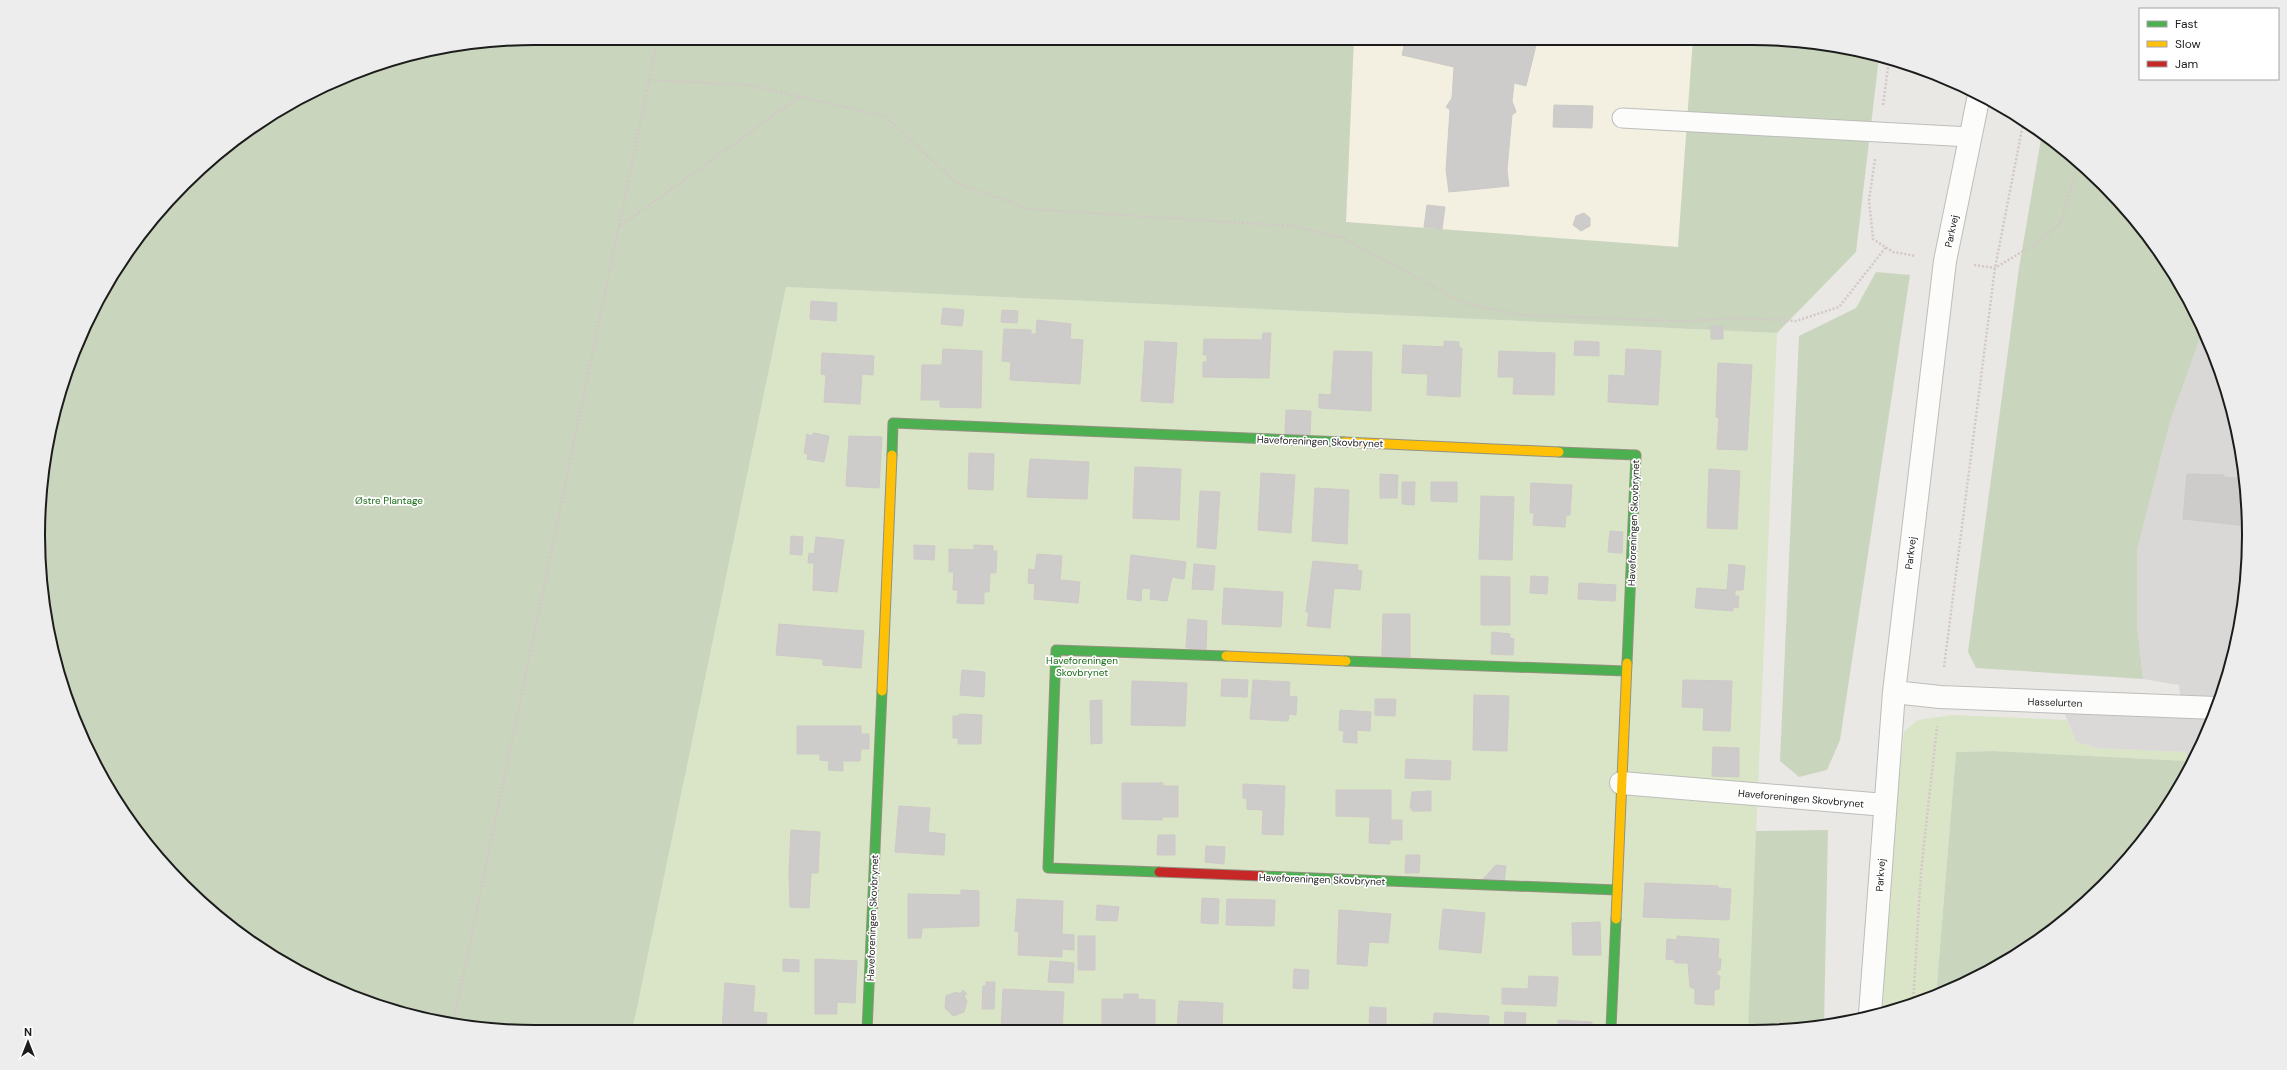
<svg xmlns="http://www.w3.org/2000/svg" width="2287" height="1070" font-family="'DM Sans',sans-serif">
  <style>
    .residential { fill: #d9d8d6 }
    .education { fill: #f3f0e1 }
    .grass { fill: #dae4c7 }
    .forest { fill: #c9d6bd }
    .parking { fill: #dad9d8 }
    .building { fill: #ceccca; stroke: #cdc9c7 }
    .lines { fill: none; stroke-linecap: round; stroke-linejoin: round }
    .lane-casing { stroke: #bdbdbb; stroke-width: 21 }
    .street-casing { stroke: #bdbdbb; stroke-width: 24 }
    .fast-casing { stroke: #92917f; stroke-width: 11 }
    .slow-casing { stroke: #92917f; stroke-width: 11 }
    .jam-casing { stroke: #92917f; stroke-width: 11 }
    .path { stroke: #d3c7c7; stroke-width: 2.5; stroke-dasharray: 2 2; stroke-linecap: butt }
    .lane { stroke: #fcfcfb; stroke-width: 19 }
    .street { stroke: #fcfcfb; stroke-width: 22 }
    .fast { stroke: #4caf50; stroke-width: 9 }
    .slow { stroke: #ffc107; stroke-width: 9 }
    .jam { stroke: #c62828; stroke-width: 9 }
    .labels { text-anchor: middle; stroke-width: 3.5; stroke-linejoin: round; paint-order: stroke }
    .street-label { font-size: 10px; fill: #1c1c1c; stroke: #fff }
    .park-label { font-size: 10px; fill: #1b6c17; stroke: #fff }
    .rim { fill: none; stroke: #1c1c1c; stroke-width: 2 }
  </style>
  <rect width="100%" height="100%" fill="#eae8e5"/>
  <path class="residential" d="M2203 330 2211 345 2239 438 2249 535 2239 632 2211 725 2187 767 2179 685 2143 679 2137 624V550L2170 422Z"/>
  <path class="education" d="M1354 38H1693L1678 247 1346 222Z"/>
  <path class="grass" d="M786 287 1777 333 1748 1028 632 1032Z
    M1953 715 2067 720 2076 742 2098 748 2186 752 2187 761 1994 751 1956 752 1936 996 1883 1010 1890 869 1904 732 1918 720Z"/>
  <path class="forest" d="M535 38H1354L1346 222 1678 247 1693 38C1755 38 1819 39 1879 57L1856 252 1777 333 786 287 632 1032H535L438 1022 345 994 286 965 207 909 161 863 104 783 64 695 42 600 38 535 48 438 64 375 104 287 141 232 207 161 287 104 375 64 438 48Z
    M2042 133 2103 183 2165 259 2203 330 2170 422 2137 550V624L2143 679 1976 668 1968 652 2019 268Z
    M1876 272 1910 275 1840 740 1827 770 1799 777 1780 761 1799 336 1856 308Z
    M1994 751 2187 761V767L2146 837 2055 929 1942 994 1936 996 1956 752Z
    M1828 830 1824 1026 1748 1028 1756 831Z"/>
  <path class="parking" d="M2060 702 2216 708 2211 725 2199 746 2193 752H2186L2098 748 2076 742Z"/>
  <path class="building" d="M1406 38H1526L1537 41 1526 86 1514 83 1512 101 1516 112 1512 115 1507 170 1509 186 1449 192 1446 170 1450 110 1446 107 1452 98 1454 67 1402 55Z
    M1554 105 1593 106 1592 128 1553 127Z
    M1427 205 1445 207 1442 229 1424 227Z
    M1584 213 1590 218V226L1581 231 1573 225 1576 216Z
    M811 301 837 303 836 321 810 319Z
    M943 308 964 310 962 326 941 324Z
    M1002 310 1018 311 1017 323 1001 322Z
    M1037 320 1071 324 1070 339 1083 340 1080 384 1010 380 1011 362 1002 361 1004 329 1031 330V334H1036Z
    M1711 326H1723V339H1711Z
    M1263 333H1271L1269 378 1203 377V362H1207V355H1203L1204 339 1262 340Z
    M1145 341 1177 343 1173 403 1141 401Z
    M1444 341 1459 342V348H1462L1460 397 1427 395 1428 374 1402 373 1403 345 1444 347Z
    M1575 341 1599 342V356L1574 355Z
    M943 349 982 351 981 408 940 407V400H921L922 365H942Z
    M1626 349 1661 351 1658 405 1608 402 1609 375 1625 376Z
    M1334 351 1372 352 1371 411 1319 408V394L1331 395Z
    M1499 351 1555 353 1554 395 1513 394 1514 377H1498Z
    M822 353 874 356 873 375 862 374 860 404 824 402 826 375 821 374Z
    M1718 363 1752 365 1747 450 1717 449 1719 417H1716Z
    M1286 410 1311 411 1310 435 1285 434Z
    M813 433 829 436 824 462 807 459 808 454 804 453 807 434 812 436Z
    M849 436 882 437 879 488 846 486Z
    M969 453 994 454 993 490 968 489Z
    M1030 459 1089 462 1087 499 1027 497Z
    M1135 467 1181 469 1179 520 1133 518Z
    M1709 469 1740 471 1737 529 1707 528Z
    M1261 473 1295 475 1291 533 1258 530Z
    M1380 474 1398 475 1397 498H1380Z
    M2187 474 2224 475V477L2243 479 2248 526 2183 519Z
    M1402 482H1415L1414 505 1402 504Z
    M1431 482H1457V502L1431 501Z
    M1531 483 1572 485 1570 515H1566L1565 527 1533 525 1534 513H1530Z
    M1315 488 1349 490 1347 544 1312 541Z
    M1200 491 1220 492 1216 549 1197 547Z
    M1481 496 1514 497 1512 560 1479 559Z
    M1610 531 1623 532 1622 553 1608 552Z
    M791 536 803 537 802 555 790 554Z
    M816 537 844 540 837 592 813 590 814 563H808L809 553 814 554Z
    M914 545 935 546 934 560 914 559Z
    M974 545 993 546V551H997L996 573H990L989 592H984V604L957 603 958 590H953L954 572H949V549L974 550Z
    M1037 554 1062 556 1060 580 1080 582 1078 603 1034 599 1035 584 1028 583 1029 569 1035 570Z
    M1131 555 1186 562 1184 579 1172 577 1167 601 1150 599 1151 589 1142 588 1141 601 1127 599Z
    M1313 561 1358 565 1357 570 1362 571 1360 590 1334 588 1330 628 1307 626 1309 612H1306Z
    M1194 564 1215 566 1213 590 1192 589Z
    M1729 564 1745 566 1743 590H1735V596H1739L1738 608 1733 607V611L1695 608 1697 588 1727 590Z
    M1481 576 1510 577V625H1481Z
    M1531 576 1548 577 1547 594 1530 593Z
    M1579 583 1616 585 1615 601 1578 599Z
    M1224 588 1283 592 1281 627 1222 624Z
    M1383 614H1410V657L1382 656Z
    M1188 619 1207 621 1206 649 1186 648Z
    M779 624 864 631 861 668 823 665V659L776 655Z
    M1492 632 1510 634V638L1514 639 1513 655 1491 654Z
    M962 670 985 672 984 697 960 695Z
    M1222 679 1248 680 1247 697 1221 696Z
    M1253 680 1290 682 1289 696 1297 697 1296 715 1289 714 1288 721 1250 719Z
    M1683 680 1732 681 1730 731 1703 730 1704 708 1682 707Z
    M1132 681 1187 683 1185 726 1131 725Z
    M1474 695 1509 696 1507 751 1473 750Z
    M1375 699H1396L1395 716 1375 715Z
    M1102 700V743L1091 744 1090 701Z
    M1340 710 1371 712 1370 731 1357 730V743L1343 742 1344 731 1339 730Z
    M959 714 982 715 981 744H958V738H953V716H959Z
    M797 726H861V734H869V749H861L860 761H843V771L828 770 829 761 820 760V754H797Z
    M1713 747 1739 748V777L1712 776Z
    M1406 759 1451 761 1450 780 1405 778Z
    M1122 783H1163V786H1178V817H1162V820L1122 819Z
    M1243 784 1285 786 1283 835 1262 834 1263 810 1247 809V799L1243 798Z
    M1336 790H1391V820H1402V840H1390V844L1369 843 1370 817 1336 816Z
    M1431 791V811H1412V808H1410L1412 792Z
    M899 806 930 808 928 832 945 834 944 855 895 852Z
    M791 830 820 832 818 873H811L809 908 790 907 789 872Z
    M1158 835H1175V855H1157Z
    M1206 846 1225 847 1224 864 1205 862Z
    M1406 855H1420L1419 873H1405Z
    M1496 865 1506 866 1504 882 1483 879Z
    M1645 883 1718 886V888L1731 889 1729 920 1643 917Z
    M961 890 979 891V926L922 928 921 938H908V894L961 895Z
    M1202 898 1219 899 1218 924 1201 923Z
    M1017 899 1063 901 1062 934 1074 935V950L1062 949V957L1018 955 1019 932 1015 931Z
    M1227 899 1275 900 1274 926 1226 925Z
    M1097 905 1119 907 1117 921 1096 920Z
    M1443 909 1485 913 1481 953 1439 949Z
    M1339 910 1391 914 1388 943 1369 942 1367 966 1337 964Z
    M1600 922 1601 955H1573L1572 923Z
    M1078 936H1095V970H1078Z
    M1677 936 1719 939 1718 958 1721 959 1720 970H1717V975L1720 976 1719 989 1714 990V1005L1695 1004V989L1690 987 1688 963H1675V960L1666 959 1667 939 1677 940Z
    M783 959 799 960V972L783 971Z
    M815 959 857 961 855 1003 837 1002V1014H815Z
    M1050 961 1074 963 1073 983 1048 982Z
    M1294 969 1309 970 1308 989 1293 988Z
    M1529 976 1558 977 1556 1006 1502 1004V988L1528 989Z
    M986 982H995L994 1009H982L983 986H986Z
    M725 983 755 986 753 1012 767 1013 766 1031H722Z
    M1003 989 1064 992 1062 1030H1001Z
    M963 990 967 994 964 996 967 1001 964 1012 953 1016 945 1008 946 996 957 992 960 994Z
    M1124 994H1138V999L1155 1000V1027L1124 1026V1030H1102V999H1124Z
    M1179 1001 1223 1003 1222 1030H1177Z
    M1370 1007 1386 1008V1024L1369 1023Z
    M1505 1012 1526 1013 1525 1029H1504Z
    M1434 1013 1489 1016 1488 1029H1433Z
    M1558 1020 1592 1022V1028L1558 1029Z
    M1421 1024H1433V1029H1421Z"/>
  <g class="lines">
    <g class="lane-casing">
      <path id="lane" d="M1622 118 1970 137"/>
    </g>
    <g class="street-casing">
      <path id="street" d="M1894 692 1940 697 2216 708
        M1621 783 1885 805
        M1870 1014 1894 692 1945 261 1979 95"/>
    </g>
    <g class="fast-casing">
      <path id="fast" d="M1559 452 1636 455 1627 663
        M892 455 893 423 1344 442
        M1346 661 1626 671
        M1159 872 1048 868 1056 650 1226 656
        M1262 876 1617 890
        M1611 1028 1616 919
        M867 1031 882 691"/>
    </g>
    <g class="slow-casing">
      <path id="slow" d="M1344 442 1559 452
        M1226 656 1346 661
        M882 691 892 455
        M1616 919 1627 663"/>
    </g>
    <g class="jam-casing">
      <path id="jam" d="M1159 872 1262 876"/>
    </g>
    <path class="path" d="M649 80 748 85 885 116 957 183 1028 209 1294 226 1343 238 1466 304 1522 315 1682 321 1740 318 1796 321 1839 307 1886 247
      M1883 105 1889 60
      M1875 159 1869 200 1873 239 1893 252 1916 256
      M619 227 799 97
      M1974 265 1995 268 2040 241 2061 222 2078 163
      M1944 667 1995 268 2024 119
      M1913 1002 1921 872 1937 726
      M453 1024 658 38"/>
    <use href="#lane" class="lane"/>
    <use href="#street" class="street"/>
    <use href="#fast" class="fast"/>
    <use href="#slow" class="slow"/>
    <use href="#jam" class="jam"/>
  </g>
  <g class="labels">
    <g class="street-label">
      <text transform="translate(1951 231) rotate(-78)" y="4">Parkvej</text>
      <text transform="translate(1320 441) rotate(2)" y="4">Haveforeningen Skovbrynet</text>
      <text transform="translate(1633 523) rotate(-88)" y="4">Haveforeningen Skovbrynet</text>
      <text transform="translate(1910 553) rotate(-83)" y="4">Parkvej</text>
      <text transform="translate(2055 702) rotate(2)" y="4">Hasselurten</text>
      <text transform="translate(1801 798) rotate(5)" y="4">Haveforeningen Skovbrynet</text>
      <text transform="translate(1880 875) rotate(-86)" y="4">Parkvej</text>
      <text transform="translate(1322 879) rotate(2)" y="4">Haveforeningen Skovbrynet</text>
      <text transform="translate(872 918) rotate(-88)" y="4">Haveforeningen Skovbrynet</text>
    </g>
    <g class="park-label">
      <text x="389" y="504">Østre Plantage</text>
      <text x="1082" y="664">Haveforeningen<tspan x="1082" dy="12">Skovbrynet</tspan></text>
    </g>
  </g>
  <path d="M0 0H2287V1070H0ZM535 45H1752A490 490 0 0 1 2242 535V535A490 490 0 0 1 1752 1025H535A490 490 0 0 1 45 535V535A490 490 0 0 1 535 45Z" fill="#ededed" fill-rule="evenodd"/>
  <path class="rim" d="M535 45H1752A490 490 0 0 1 2242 535V535A490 490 0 0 1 1752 1025H535A490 490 0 0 1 45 535V535A490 490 0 0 1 535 45Z"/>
  <rect x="2139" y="8" width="140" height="72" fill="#ffffff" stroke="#a4a4a4"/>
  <rect x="2147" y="21" width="20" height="6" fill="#4caf50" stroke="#a4a4a4"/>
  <text x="2175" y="28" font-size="12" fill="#1c1c1c">Fast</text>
  <rect x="2147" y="41" width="20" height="6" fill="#ffc107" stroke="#a4a4a4"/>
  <text x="2175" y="48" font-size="12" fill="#1c1c1c">Slow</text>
  <rect x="2147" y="61" width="20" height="6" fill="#c62828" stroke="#a4a4a4"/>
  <text x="2175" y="68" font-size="12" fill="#1c1c1c">Jam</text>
  <g transform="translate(28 1042)" stroke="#ffffff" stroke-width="3" paint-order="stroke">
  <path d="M0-3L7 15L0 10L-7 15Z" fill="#1c1c1c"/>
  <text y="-6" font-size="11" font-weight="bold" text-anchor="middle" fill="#1c1c1c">N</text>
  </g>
</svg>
